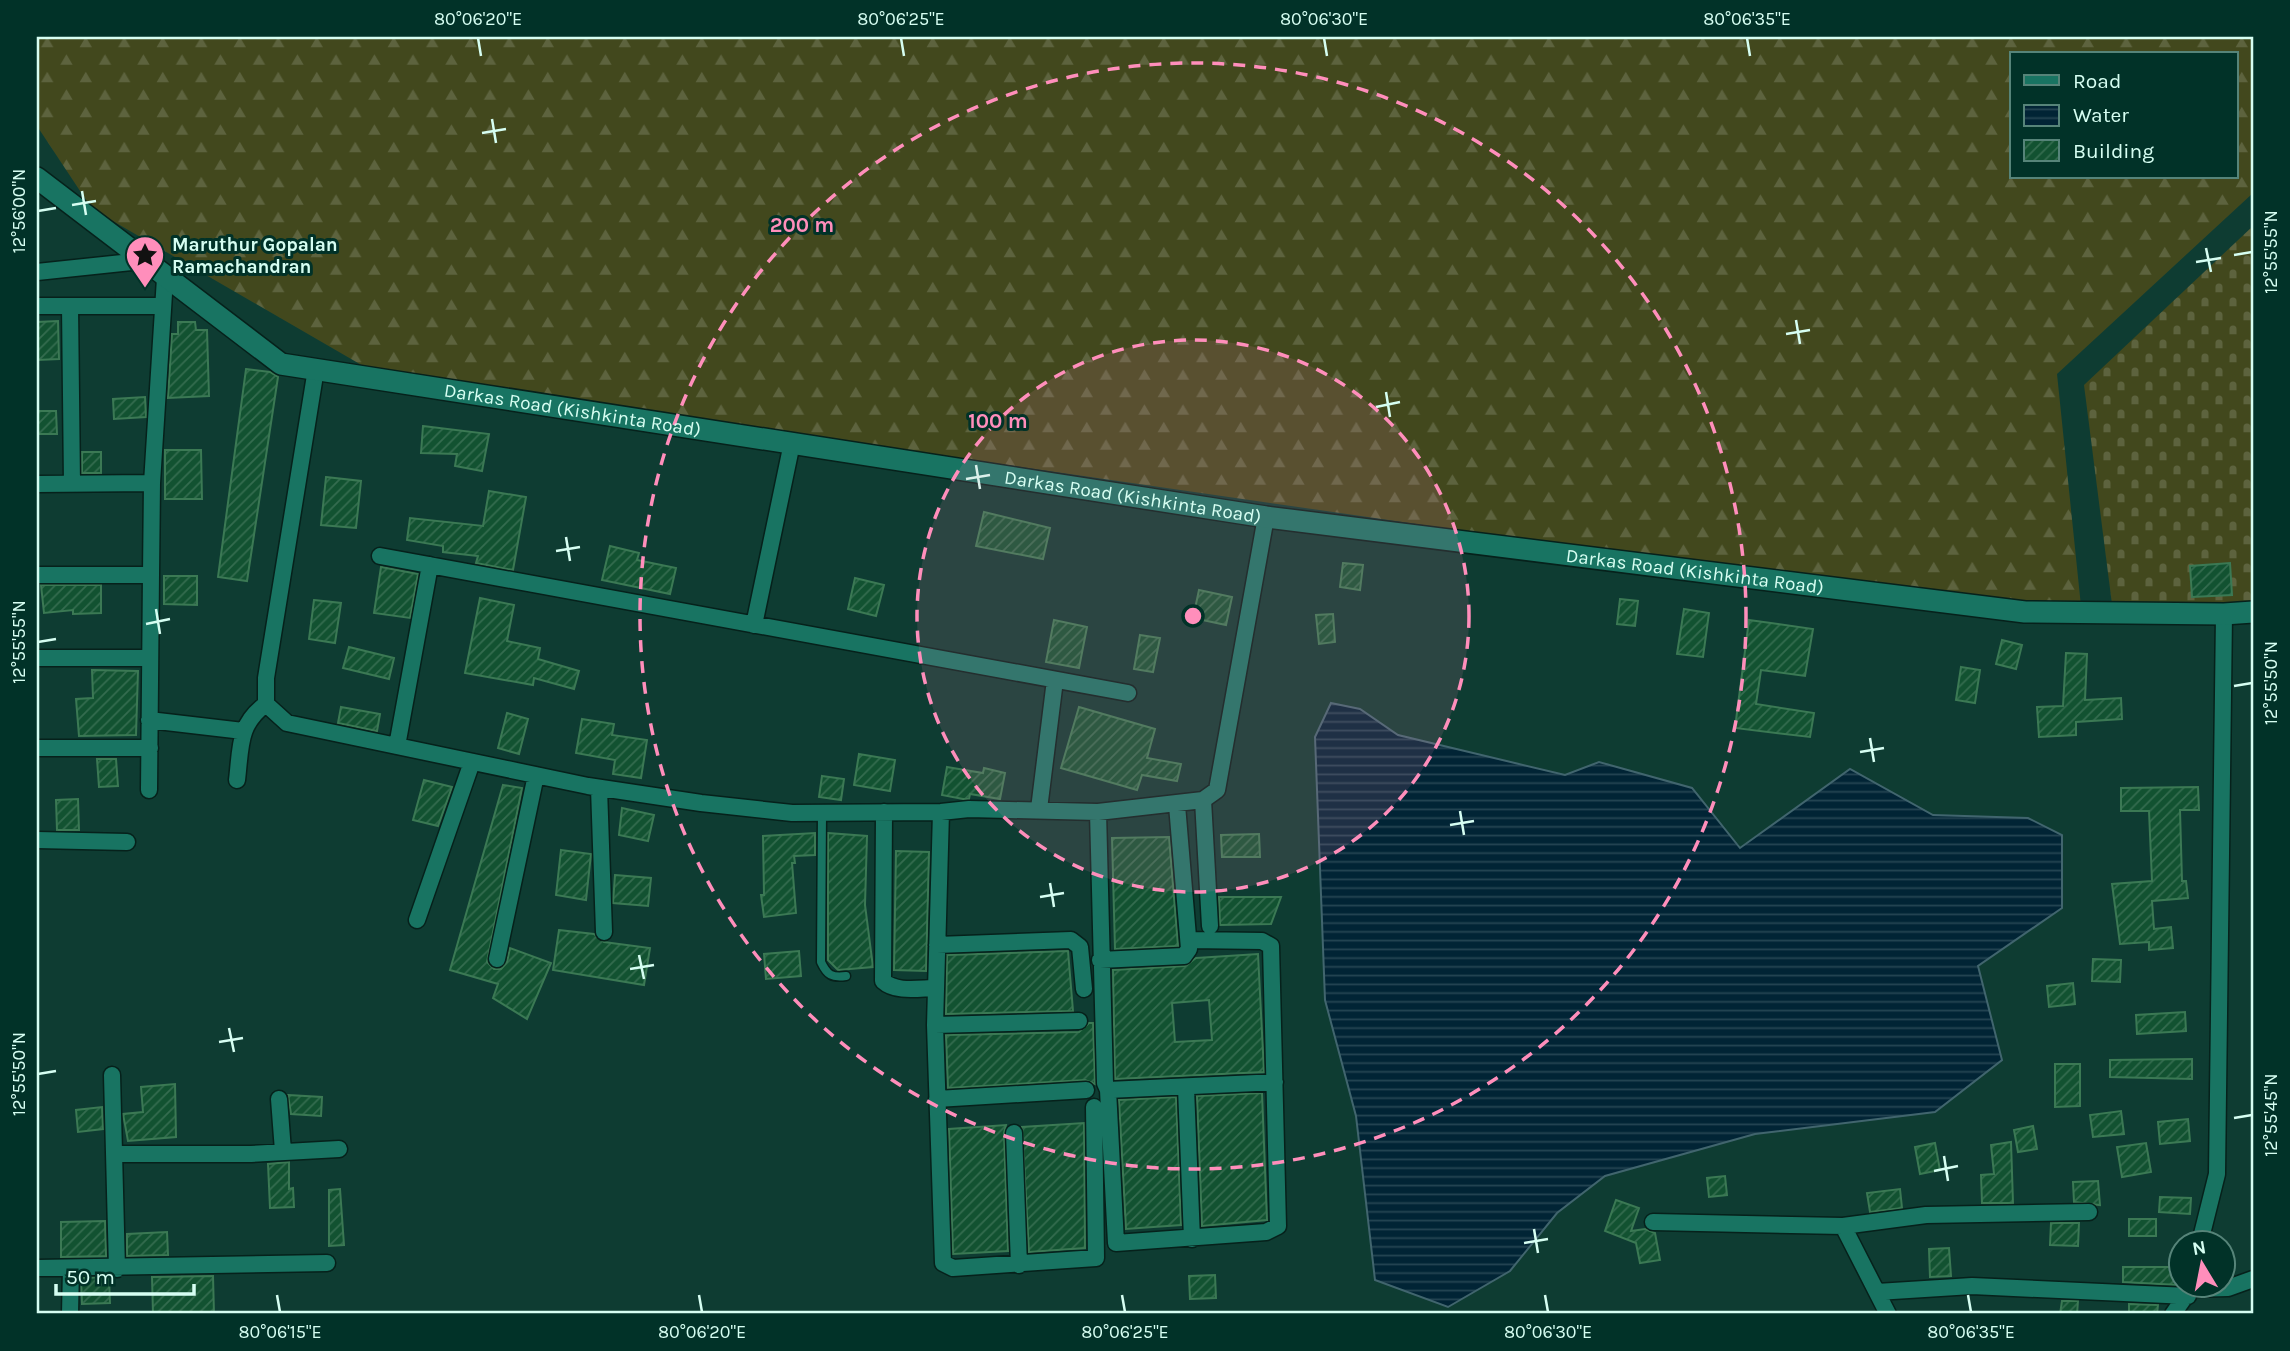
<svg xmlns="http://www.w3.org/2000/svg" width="2290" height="1351" font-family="Karla,sans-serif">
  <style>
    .forest { fill: url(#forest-firs); fill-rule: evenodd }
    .cemetery { fill: url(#cemetery-stones) }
    .water { fill: url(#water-rules); stroke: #41656e; stroke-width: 2 }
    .building { fill: url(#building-hatch); stroke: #3b7954; stroke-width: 2; fill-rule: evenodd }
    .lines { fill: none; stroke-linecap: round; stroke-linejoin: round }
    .service-casing { stroke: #06211b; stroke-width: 11 }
    .minor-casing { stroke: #06211b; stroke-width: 19 }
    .secondary-casing { stroke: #06211b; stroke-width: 24 }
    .service { stroke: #187462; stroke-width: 8 }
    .minor { stroke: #187462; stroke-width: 16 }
    .secondary { stroke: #187462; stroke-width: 21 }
    .ticks { fill: none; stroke: #d6fef2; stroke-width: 2.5 }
    .ring { fill: none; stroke: #ff8ebb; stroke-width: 3.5; stroke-dasharray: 12 9 }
    .labels { text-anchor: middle; stroke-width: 6; stroke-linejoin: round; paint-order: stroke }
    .poi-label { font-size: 19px; font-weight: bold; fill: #d6fef2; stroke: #013228; text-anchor: start }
    .street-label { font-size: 19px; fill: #d6fef2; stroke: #013228 }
    .centre { fill: #ff8ebb; stroke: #013228; stroke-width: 3.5 }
    .ring-label { font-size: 21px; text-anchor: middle; font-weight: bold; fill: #ff8ebb; stroke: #013228; stroke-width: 6; stroke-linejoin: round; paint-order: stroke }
    .neatline { fill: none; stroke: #d6fef2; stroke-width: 2.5 }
    .ticks-label { font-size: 18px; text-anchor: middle; fill: #d6fef2 }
  </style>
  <defs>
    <pattern id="forest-firs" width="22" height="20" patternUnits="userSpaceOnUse" patternTransform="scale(1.75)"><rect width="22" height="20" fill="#42481d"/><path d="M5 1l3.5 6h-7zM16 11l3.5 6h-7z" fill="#5d633e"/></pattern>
    <pattern id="cemetery-stones" width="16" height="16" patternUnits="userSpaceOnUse" patternTransform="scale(1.75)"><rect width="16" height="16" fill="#42481d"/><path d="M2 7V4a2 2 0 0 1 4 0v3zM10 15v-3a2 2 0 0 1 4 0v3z" fill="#5d633e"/></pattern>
    <pattern id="water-rules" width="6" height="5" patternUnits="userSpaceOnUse" patternTransform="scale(1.75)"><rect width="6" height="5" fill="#012435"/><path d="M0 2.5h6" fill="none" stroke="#254553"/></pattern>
    <pattern id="building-hatch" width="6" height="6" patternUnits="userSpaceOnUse" patternTransform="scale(1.75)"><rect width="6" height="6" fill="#125231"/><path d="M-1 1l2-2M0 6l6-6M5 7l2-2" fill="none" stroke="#346c4f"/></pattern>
  </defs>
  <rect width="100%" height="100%" fill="#0e3c32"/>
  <path class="forest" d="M37 37H2253V193L2057 374 2082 616 1527 540 377 374 92 209 37 126ZM2012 54H2236V177H2012Z"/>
  <path class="cemetery" d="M2253 226V601L2113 612 2084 385Z"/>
  <path class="water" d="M1331 703 1360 709 1398 735 1565 775 1599 762 1692 788 1740 848 1850 769 1933 815 2028 818 2062 835V908L1978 966 2002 1060 1935 1112 1755 1134 1605 1176 1557 1213 1510 1271 1448 1307 1375 1280 1356 1116 1325 1000 1315 737Z"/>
  <path class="building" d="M58 321 59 359 37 360V322Z
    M178 322H195L196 330H207L209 396 168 398 172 334H178Z
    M246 369 270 372 278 377 247 581 218 577Z
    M145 397 146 417 114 419 113 399Z
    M37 411H56L57 434H37Z
    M423 426 489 434 482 471 455 466 457 454 421 453Z
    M165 450H201L202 499H165Z
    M82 452H101V473H82Z
    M326 477 361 481 356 528 321 525Z
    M489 491 526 497 513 570 476 563 478 556 443 552V546L407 540 410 518 483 526Z
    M984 512 1050 528 1043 559 976 546Z
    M610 546 639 553 637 560 676 568 670 594 602 580Z
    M1343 563 1363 565 1360 590 1340 587Z
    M2230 563 2232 595 2192 597 2190 566Z
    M381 567 418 574 410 618 374 613Z
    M164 576H197V605L164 604Z
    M855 578 884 585 876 616 848 609Z
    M41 585H101V613L73 614V610L44 613Z
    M1199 590 1232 597 1226 625 1193 618Z
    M480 598 514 605 507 641 540 648 538 659 579 671 574 689 534 678 533 685 465 673Z
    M1620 599 1638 601 1635 626 1617 624Z
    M314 600 341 603 335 643 309 639Z
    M1684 609 1709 613 1703 657 1677 654Z
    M1333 614 1335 642 1319 644 1316 615Z
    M1054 620 1087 627 1079 668 1046 662Z
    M1749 620 1813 629 1805 676 1761 670 1756 704 1814 713 1810 737 1735 728Z
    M1140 635 1160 638 1153 672 1134 669Z
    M2002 640 2022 645 2016 669 1996 664Z
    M349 647 394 658 389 679 343 668Z
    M2066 653 2087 654 2085 700 2121 698 2122 719 2076 722V735L2039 737 2037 707 2063 706Z
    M1961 667 1980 670 1975 703 1956 700Z
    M92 670 138 671 136 735 79 736 76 699 93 698Z
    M341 707 380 714 377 731 338 723Z
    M1079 707 1155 729 1147 758 1181 764 1177 781 1142 775 1137 790 1061 768Z
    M507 713 528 719 519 754 498 748Z
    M582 719 614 724 612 735 647 740 641 778 613 774 615 760 576 753Z
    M859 754 895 760 890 791 854 785Z
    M97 759H116L118 786 99 787Z
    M947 767 983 773 984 768 1005 773 1000 799 970 794 969 799H963L942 795Z
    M822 776 844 779 841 800 819 797Z
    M424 780 452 787 438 826 413 820Z
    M503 785 522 788 487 962 494 969H501L507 962 510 948 551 963 527 1019 493 998 498 984 450 970Z
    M2198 787 2199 810H2180L2182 881H2186L2188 898 2152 901 2154 929 2171 927 2173 948 2149 950V942L2120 944 2112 884 2152 881 2149 811H2121V788Z
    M78 799 79 830H57L56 800Z
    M622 808 654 815 648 841 619 835Z
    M815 833V855L794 856 795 863H792L796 913 764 917 761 895H764L763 836Z
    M828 833 867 836 865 905 873 967 838 970 828 960Z
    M1259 834 1260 857H1222L1221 835Z
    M1169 837 1178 946 1115 949 1112 838Z
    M561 850 591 854 586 900 556 895Z
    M896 851 929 852 926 971 894 970Z
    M615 875 651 878 648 906 613 903Z
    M1219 897H1281L1271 924 1220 925Z
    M559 930 594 934 604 942 650 948 644 985 553 970Z
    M799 951 801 976 766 979 764 954Z
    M1068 951 1073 1011 946 1014 947 955Z
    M1258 954 1264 1072 1115 1079 1113 970 1185 966 1196 958ZM1209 1000 1212 1040 1175 1042 1172 1003Z
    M2093 959 2121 960 2120 982 2092 981Z
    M2073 983 2075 1004 2049 1007 2047 986Z
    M2185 1012 2186 1031 2137 1034 2136 1015Z
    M1089 1023H1093L1095 1084 1085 1080 948 1088 946 1035 1079 1032Z
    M2192 1059V1079L2110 1077V1060Z
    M2055 1064H2080V1106L2055 1107Z
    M175 1084 176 1137 128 1141 123 1114 143 1112 141 1087Z
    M1262 1093 1267 1220 1202 1226 1197 1096Z
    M288 1095 322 1097 321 1116 291 1114Z
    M1176 1097 1181 1225 1126 1229 1119 1100Z
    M102 1107 103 1129 78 1132 76 1110Z
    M2121 1111 2124 1134 2093 1137 2090 1115Z
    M2188 1119 2190 1141 2160 1144 2158 1122Z
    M1084 1123 1085 1248 1029 1252 1022 1127Z
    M1006 1125 1004 1133 1008 1251 953 1254 949 1129Z
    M2033 1126 2037 1149 2018 1152 2014 1130Z
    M2011 1142 2013 1203H1982L1981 1175 1994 1174 1991 1145Z
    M1935 1143 1940 1170 1920 1174 1915 1147Z
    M2146 1143 2151 1172 2122 1177 2117 1147Z
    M289 1162V1189L293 1188 294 1207 270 1208 268 1164Z
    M1725 1176 1727 1195 1709 1197 1707 1178Z
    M2098 1181 2100 1205 2074 1202 2073 1182Z
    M340 1189 344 1245 329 1246V1190Z
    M1900 1189 1902 1208 1870 1212 1867 1193Z
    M2160 1197 2191 1198 2190 1214 2159 1212Z
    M1616 1200 1639 1208 1631 1231 1645 1229 1655 1233 1660 1260 1640 1263 1636 1243 1605 1231Z
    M2129 1219H2156V1236H2129Z
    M105 1221 106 1256 61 1257V1222Z
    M2051 1223H2079L2078 1246 2050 1245Z
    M167 1232 168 1255 127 1256V1234Z
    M1949 1248 1951 1276 1930 1277 1929 1249Z
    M2123 1267H2181V1282L2179 1285 2123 1282Z
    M1215 1275 1216 1298 1190 1299 1189 1276Z
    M213 1276 214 1314H153L152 1277Z
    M109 1277 110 1303 82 1304 81 1278Z
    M2062 1301H2078L2077 1314H2060Z
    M2129 1304 2158 1305 2157 1314H2129Z"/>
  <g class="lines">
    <g class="service-casing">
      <path id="service" d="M822 813 821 962C827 975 832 978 846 976"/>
    </g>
    <g class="minor-casing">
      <path id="minor" d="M37 272 141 261
        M37 306H163
        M70 306 72 484
        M316 369 266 678V704L287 723 588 786 701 803 792 813 941 812 969 809 1098 812 1203 800 1217 790 1266 517
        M152 483 165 278
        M37 484 152 483 151 575
        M380 556 1128 693
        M37 575H151L149 790
        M754 625 792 443
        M37 658H149
        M149 720 243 731
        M397 746 430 565
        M37 748H150
        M237 780C241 747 238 724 266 704
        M599 788 604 932
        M1203 800 1210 926
        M1039 809 1055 680
        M884 812 883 981C896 993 920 988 936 988
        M941 812 935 1025 943 1263 953 1268 1096 1258 1094 1107
        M1098 812 1105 1083 1108 1090 1275 1082
        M37 840 127 842
        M417 920 472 762
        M937 945 1071 940 1080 947 1084 989
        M497 959 536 775
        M1100 960 1184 956 1189 949 1177 805
        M935 1025 1079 1021
        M112 1075 117 1269
        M1186 1088 1192 1239
        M1108 1090 1116 1243 1266 1232 1278 1226 1271 946 1262 941 1190 940
        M279 1099 283 1151
        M937 1099 1086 1090
        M1014 1133 1019 1265
        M116 1154H251L339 1149
        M1653 1222 1843 1226 1888 1314
        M1843 1226 1926 1215 2089 1212
        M2200 1242 2217 1174 2224 614
        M37 1268 327 1263
        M2189 1289 2228 1288 2253 1279
        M1877 1292 1972 1286 2188 1296
        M70 1314 71 1268
        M2173 1314 2189 1291"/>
    </g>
    <g class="secondary-casing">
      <g id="secondary">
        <path id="s1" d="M37 178 281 364 1266 517 2025 612 2224 614 2253 612"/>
      </g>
    </g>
    <use href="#service" class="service"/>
    <use href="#minor" class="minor"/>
    <use href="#secondary" class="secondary"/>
  </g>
  <path class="ticks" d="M478 38 481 56M901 38 904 56M1324 38 1327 56M1747 38 1750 56M492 119 496 143M482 133 506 129M82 191 86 215M72 205 96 201M38 211 56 208M2206 248 2211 272M2234 255 2252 252M2196 262 2221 258M1796 320 1800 344M1786 334 1810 330M1386 392 1390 417M1376 407 1400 402M976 465 980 489M966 479 990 475M566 537 570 561M556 551 580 547M156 609 160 634M146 624 170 619M38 642 56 639M2234 686 2252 683M1870 738 1874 762M1860 752 1884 748M1460 811 1464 835M1450 825 1474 821M1050 883 1054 907M1040 897 1064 893M639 955 644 979M630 969 654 965M229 1028 234 1052M219 1042 243 1038M38 1074 56 1071M2234 1118 2252 1115M1944 1156 1948 1181M1934 1171 1958 1166M1534 1229 1538 1253M1524 1243 1548 1239M277 1295 280 1312M699 1295 702 1312M1122 1295 1125 1312M1545 1295 1548 1312M1968 1295 1971 1312"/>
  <circle cx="1193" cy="616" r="276" fill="#ff8ebb" fill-opacity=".12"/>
  <g class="ring">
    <circle cx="1193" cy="616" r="276"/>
    <circle cx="1193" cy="616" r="553"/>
  </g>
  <defs>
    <g id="sight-pin" transform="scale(2.0125)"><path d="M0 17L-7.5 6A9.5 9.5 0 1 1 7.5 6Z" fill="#ff8ebb" stroke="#013228"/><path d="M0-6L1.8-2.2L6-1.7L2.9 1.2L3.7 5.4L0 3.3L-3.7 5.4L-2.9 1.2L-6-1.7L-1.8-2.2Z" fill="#111"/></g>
  </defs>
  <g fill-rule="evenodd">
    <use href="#sight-pin" x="145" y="255"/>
  </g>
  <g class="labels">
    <g class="poi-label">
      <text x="172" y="251">Maruthur Gopalan<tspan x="172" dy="22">Ramachandran</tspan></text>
    </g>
    <g class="street-label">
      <text dy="7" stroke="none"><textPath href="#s1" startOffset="602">Darkas Road (Kishkinta Road)</textPath></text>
      <text dy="7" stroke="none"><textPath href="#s1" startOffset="1169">Darkas Road (Kishkinta Road)</textPath></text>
      <text dy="7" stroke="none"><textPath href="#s1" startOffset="1736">Darkas Road (Kishkinta Road)</textPath></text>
    </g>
  </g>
  <circle cx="1193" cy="616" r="10" class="centre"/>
  <g class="ring-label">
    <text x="802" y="232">200 m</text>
    <text x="998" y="428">100 m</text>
  </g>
  <rect width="2290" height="1351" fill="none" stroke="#013228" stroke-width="77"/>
  <rect x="2010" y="52" width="228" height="126" fill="#013228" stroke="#568479" stroke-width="2"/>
  <rect x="2024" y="75" width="35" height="10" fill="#187462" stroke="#568479" stroke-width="2"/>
  <text x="2073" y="88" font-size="21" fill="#d6fef2">Road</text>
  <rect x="2024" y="105" width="35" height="21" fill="url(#water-rules)" stroke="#568479" stroke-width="2"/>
  <text x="2073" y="122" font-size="21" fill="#d6fef2">Water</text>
  <rect x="2024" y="140" width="35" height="21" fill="url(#building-hatch)" stroke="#568479" stroke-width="2"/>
  <text x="2073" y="158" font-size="21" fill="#d6fef2">Building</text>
  <g transform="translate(2202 1264) rotate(350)"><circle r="33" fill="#013228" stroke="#568479" stroke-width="2"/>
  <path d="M0-5L12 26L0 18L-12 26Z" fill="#ff8ebb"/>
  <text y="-10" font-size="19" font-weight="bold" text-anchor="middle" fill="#d6fef2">N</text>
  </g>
  <path d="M56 1284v10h138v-10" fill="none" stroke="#d6fef2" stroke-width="3.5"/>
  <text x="66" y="1284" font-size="21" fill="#d6fef2" stroke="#013228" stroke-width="5" paint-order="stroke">50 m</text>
  <rect x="38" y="38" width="2214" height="1274" class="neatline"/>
  <g class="ticks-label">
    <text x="478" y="25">80°06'20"E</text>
    <text x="901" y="25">80°06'25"E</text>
    <text x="1324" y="25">80°06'30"E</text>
    <text x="1747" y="25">80°06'35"E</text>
    <text transform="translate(19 211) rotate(-90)" y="6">12°56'00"N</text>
    <text transform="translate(2271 252) rotate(-90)" y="6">12°55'55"N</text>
    <text transform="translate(19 642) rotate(-90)" y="6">12°55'55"N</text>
    <text transform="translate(2271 683) rotate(-90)" y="6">12°55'50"N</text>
    <text transform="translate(19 1074) rotate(-90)" y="6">12°55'50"N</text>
    <text transform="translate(2271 1115) rotate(-90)" y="6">12°55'45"N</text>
    <text x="280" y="1338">80°06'15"E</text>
    <text x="702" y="1338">80°06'20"E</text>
    <text x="1125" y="1338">80°06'25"E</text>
    <text x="1548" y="1338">80°06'30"E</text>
    <text x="1971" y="1338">80°06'35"E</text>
  </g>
</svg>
